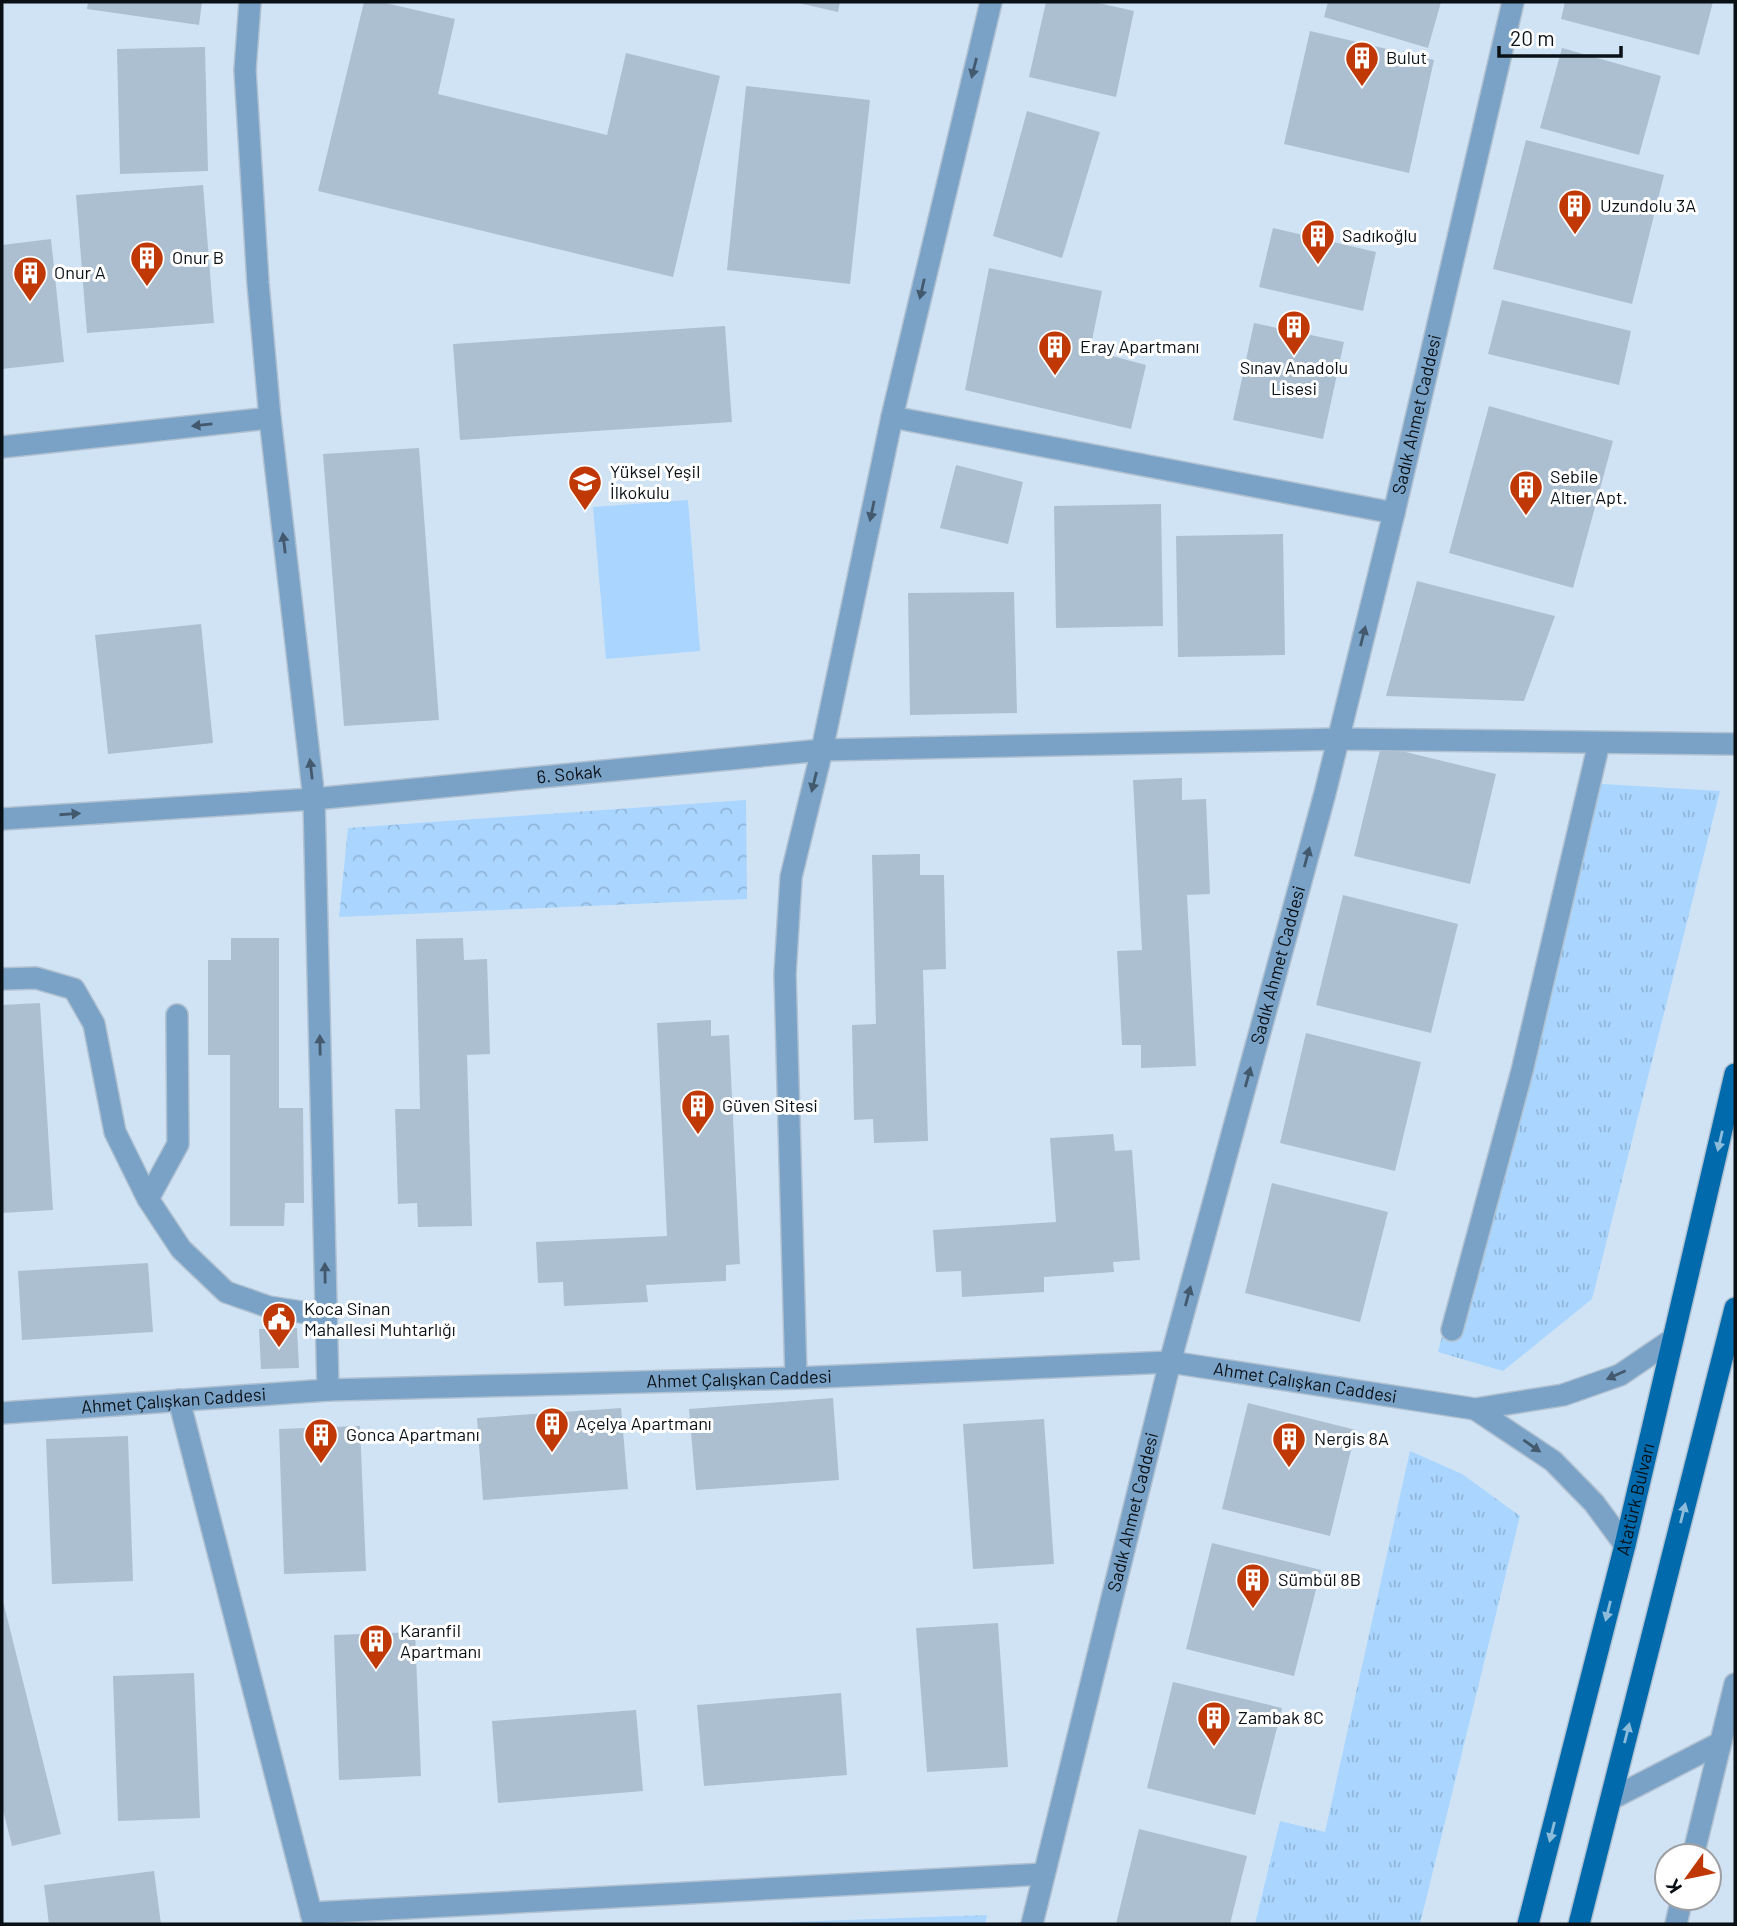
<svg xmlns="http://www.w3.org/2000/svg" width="1737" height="1926" font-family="Barlow,sans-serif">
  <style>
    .grass { fill: url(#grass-tufts) }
    .park { fill: url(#park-crowns) }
    .garden { fill: #a9d5fe }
    .building { fill: #acbfd0 }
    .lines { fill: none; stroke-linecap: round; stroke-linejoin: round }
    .lane-casing { stroke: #b0c1d1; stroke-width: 24 }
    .street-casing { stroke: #b0c1d1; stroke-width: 24 }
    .primary-casing { stroke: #b0c1d1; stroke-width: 24 }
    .lane { stroke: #7aa2c6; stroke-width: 21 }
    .street { stroke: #7aa2c6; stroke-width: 21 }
    .primary { stroke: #016aac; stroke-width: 21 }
    .oneway { fill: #42596e }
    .oneway2 { fill: #8dbcda }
    .labels { text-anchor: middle; stroke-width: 6; stroke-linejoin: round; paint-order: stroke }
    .poi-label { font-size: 18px; fill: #091016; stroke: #fff; text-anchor: start }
    .street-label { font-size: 18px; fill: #091016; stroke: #fff }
  </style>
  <defs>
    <pattern id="grass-tufts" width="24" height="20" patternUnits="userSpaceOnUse" patternTransform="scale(1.75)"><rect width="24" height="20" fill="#a9d5fe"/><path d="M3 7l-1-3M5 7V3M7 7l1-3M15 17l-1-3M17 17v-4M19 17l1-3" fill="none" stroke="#90b6d9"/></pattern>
    <pattern id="park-crowns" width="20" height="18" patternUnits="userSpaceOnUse" patternTransform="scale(1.75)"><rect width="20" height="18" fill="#a9d5fe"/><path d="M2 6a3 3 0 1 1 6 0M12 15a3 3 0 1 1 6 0" fill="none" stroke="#90b6d9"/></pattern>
  </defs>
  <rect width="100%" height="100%" fill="#d0e3f5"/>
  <path class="grass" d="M1586 783 1720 791 1592 1299 1503 1371 1438 1352Z
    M1410 1451 1462 1474 1520 1516 1420 1924H1255L1280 1821 1325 1832Z"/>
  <path class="park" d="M746 800 747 899 339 917 348 828Z
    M987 1915 985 1924H732Z"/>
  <path class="garden" d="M688 500 700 651 606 659 593 507Z"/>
  <path class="building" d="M88 2H202L199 25 87 9Z
    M364 2H381L455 19 438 94 607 135 626 53 720 76 673 277 318 191Z
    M794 2H840L838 12Z
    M1046 2H1094L1134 11 1116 97 1029 77Z
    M1328 2H1441L1428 48 1324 17Z
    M1565 2H1713L1699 55 1561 19Z
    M1310 31 1434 60 1409 173 1284 144Z
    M205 47 208 171 120 174 117 49Z
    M1562 48 1661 76 1639 155 1540 128Z
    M746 86 870 100 850 284 727 270Z
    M1027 111 1100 132 1062 258 993 236Z
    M1526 140 1664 175 1632 304 1493 269Z
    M203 185 214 323 87 333 76 195Z
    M1273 228 1376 252 1363 311 1259 287Z
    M51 239 64 362 2 369V245Z
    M989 268 1102 291 1090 350 1146 365 1131 429 965 390Z
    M1502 300 1631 331 1619 385 1488 354Z
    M1254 323 1344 342 1323 439 1233 420Z
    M725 326 732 422 460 440 453 344Z
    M1489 406 1613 441 1573 588 1449 553Z
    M419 448 439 720 344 726 323 454Z
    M956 465 1023 482 1008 544 940 528Z
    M1161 504 1163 626 1056 628 1054 506Z
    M1283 534 1285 655 1178 657 1176 536Z
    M1417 581 1555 616 1524 701 1386 696Z
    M1014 592 1017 713 910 715 908 593Z
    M201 624 213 743 108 754 95 635Z
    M1381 746 1496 774 1470 884 1354 856Z
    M1182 778V800L1206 799 1210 894 1187 895 1196 1066 1141 1068V1045H1122L1117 951 1142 950 1133 780Z
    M920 854V875H944L946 969 923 970 928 1141 874 1143 873 1119 854 1120 852 1025 876 1024 872 855Z
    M1343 895 1458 924 1431 1033 1316 1005Z
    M231 938H279V1108H303L304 1203H285L284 1226H230V1055H208V960H231Z
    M463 938 464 960 487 959 490 1054 467 1055 472 1226 418 1227 417 1203 398 1204 395 1109H420L416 939Z
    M40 1003 53 1210 2 1213V1005Z
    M711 1020V1036L729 1035 740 1264 726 1265V1281L646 1285 648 1302 564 1306 563 1282 538 1283 536 1242 667 1236 657 1023Z
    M1306 1033 1421 1062 1395 1171 1280 1143Z
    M1113 1134 1115 1151 1132 1150 1140 1260 1113 1262 1114 1272 1044 1277V1292L962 1297 961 1271 936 1272 933 1230 1056 1222 1050 1138Z
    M1272 1183 1388 1212 1360 1322 1245 1293Z
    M148 1263 153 1332 22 1340 18 1271Z
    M297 1328 299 1368 261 1369 259 1329Z
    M833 1398 839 1480 696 1490 689 1409Z
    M1248 1403 1356 1430 1330 1536 1222 1509Z
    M621 1408 628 1489 483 1500 477 1418Z
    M1044 1419 1054 1564 973 1569 963 1424Z
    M360 1426 366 1571 284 1574 279 1429Z
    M128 1436 133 1581 52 1584 46 1439Z
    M1212 1543 1321 1570 1294 1676 1186 1649Z
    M2 1597 61 1834 12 1846 2 1806Z
    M998 1623 1008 1767 927 1772 916 1628Z
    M415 1632 421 1776 339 1780 334 1635Z
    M194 1673 200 1818 118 1821 113 1676Z
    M1173 1682 1282 1708 1255 1815 1147 1788Z
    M841 1693 847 1775 704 1786 697 1705Z
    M636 1710 643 1791 498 1803 492 1721Z
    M1139 1829 1247 1856 1230 1924H1116Z
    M154 1871 161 1924H49L44 1885Z"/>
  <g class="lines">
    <g class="lane-casing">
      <path id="lane" d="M2 979 36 978 74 989 94 1024 115 1132 148 1199 181 1249 226 1292 269 1307 327 1316
        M148 1199 178 1144 177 1015
        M1452 1330 1522 1071 1599 743"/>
    </g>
    <g class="street-casing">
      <g id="street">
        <path d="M250 2 245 70 258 283 270 418 314 799 328 1390"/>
        <path d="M892 417 1394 513"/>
        <path d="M2 447 270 418"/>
        <path id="s1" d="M2 819 314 799 822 750 1338 739 1735 744"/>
        <path d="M796 1378 785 974 791 877 822 750 892 417 991 2"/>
        <path d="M179 1400 314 1924"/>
        <path d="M1475 1409 1553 1461 1594 1503 1625 1545"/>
        <path id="s2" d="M2 1413 328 1390 796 1378 1170 1362 1475 1409 1563 1395 1620 1375 1673 1339"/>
        <path d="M1611 1799 1720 1743"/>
        <path d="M1693 1856 1735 1684"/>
        <path d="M311 1913 1044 1874"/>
        <path id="s3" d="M1032 1924 1170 1362 1325 793 1394 513 1513 2"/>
        <path d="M1676 1924 1682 1898"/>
      </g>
    </g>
    <g class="primary-casing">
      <g id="primary">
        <path id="s4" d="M1528 1924 1625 1545 1735 1074"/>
        <path d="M1579 1924 1735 1308"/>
      </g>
    </g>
    <use href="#lane" class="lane"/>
    <use href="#street" class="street"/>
    <use href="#primary" class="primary"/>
  </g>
  <defs><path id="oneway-solid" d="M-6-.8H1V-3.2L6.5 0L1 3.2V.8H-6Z" transform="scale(1.75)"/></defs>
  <g class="oneway">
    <use href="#oneway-solid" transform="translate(974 68) rotate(104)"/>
    <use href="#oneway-solid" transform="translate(922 289) rotate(103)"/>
    <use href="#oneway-solid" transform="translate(202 425) rotate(174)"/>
    <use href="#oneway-solid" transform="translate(872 511) rotate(102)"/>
    <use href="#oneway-solid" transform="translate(284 543) rotate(-97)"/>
    <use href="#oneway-solid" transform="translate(1363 636) rotate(-76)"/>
    <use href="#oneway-solid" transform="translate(311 769) rotate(-97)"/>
    <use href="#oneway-solid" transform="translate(814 782) rotate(104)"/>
    <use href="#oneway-solid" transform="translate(70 814) rotate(-4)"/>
    <use href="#oneway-solid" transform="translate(1307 857) rotate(-75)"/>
    <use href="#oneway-solid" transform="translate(320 1045) rotate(-91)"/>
    <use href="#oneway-solid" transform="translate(1248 1077) rotate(-75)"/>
    <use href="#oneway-solid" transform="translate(325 1273) rotate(-91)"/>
    <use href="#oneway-solid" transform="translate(1188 1296) rotate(-75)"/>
    <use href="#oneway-solid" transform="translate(1616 1375) rotate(156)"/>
    <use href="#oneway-solid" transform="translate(1532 1446) rotate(35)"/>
  </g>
  <g class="oneway2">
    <use href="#oneway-solid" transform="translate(1720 1141) rotate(103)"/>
    <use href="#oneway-solid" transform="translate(1683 1513) rotate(-76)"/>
    <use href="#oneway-solid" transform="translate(1608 1611) rotate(104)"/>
    <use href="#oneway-solid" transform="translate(1627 1733) rotate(-76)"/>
    <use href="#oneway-solid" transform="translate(1552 1832) rotate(104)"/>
  </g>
  <defs>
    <g id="building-pin" transform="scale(1.75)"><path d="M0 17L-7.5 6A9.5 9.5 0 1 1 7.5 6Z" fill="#c03805" stroke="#fff"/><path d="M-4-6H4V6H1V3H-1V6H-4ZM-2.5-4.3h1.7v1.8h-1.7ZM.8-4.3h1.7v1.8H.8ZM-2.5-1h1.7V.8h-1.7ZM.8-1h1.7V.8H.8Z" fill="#fff"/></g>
    <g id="school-pin" transform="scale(1.75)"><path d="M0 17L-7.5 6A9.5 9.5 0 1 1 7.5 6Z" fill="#c03805" stroke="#fff"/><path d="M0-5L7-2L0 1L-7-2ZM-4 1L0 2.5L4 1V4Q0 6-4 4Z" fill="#fff"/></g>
    <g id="civic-pin" transform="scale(1.75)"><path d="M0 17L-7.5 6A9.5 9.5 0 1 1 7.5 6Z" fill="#c03805" stroke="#fff"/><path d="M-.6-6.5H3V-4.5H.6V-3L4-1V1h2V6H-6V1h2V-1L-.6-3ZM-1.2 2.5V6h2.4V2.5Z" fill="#fff"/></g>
  </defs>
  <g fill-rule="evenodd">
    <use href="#building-pin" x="1362" y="58"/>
    <use href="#building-pin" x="1575" y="206"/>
    <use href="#building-pin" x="1318" y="236"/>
    <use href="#building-pin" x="147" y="258"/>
    <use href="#building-pin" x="30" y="273"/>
    <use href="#building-pin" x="1294" y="327"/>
    <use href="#building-pin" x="1055" y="347"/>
    <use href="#school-pin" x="585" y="482"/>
    <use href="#building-pin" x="1526" y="487"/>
    <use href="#building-pin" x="698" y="1106"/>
    <use href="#civic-pin" x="279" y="1319"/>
    <use href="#building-pin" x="552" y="1424"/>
    <use href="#building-pin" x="321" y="1435"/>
    <use href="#building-pin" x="1289" y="1439"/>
    <use href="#building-pin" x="1253" y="1580"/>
    <use href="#building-pin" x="376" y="1641"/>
    <use href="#building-pin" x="1214" y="1718"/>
  </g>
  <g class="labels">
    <g class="poi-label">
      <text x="1386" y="64">Bulut</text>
      <text x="1600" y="212">Uzundolu 3A</text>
      <text x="1342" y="242">Sadıkoğlu</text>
      <text x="172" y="264">Onur B</text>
      <text x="54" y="279">Onur A</text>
      <text x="1080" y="353">Eray Apartmanı</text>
      <text x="1294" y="374" text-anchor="middle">Sınav Anadolu<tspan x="1294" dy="21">Lisesi</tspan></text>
      <text x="610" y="478">Yüksel Yeşil<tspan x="610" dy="21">İlkokulu</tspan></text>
      <text x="1550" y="483">Sebile<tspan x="1550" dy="21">Altıer Apt.</tspan></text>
      <text x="722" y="1112">Güven Sitesi</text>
      <text x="304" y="1315">Koca Sinan<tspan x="304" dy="21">Mahallesi Muhtarlığı</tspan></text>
      <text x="576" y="1430">Açelya Apartmanı</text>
      <text x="346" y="1441">Gonca Apartmanı</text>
      <text x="1314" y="1445">Nergis 8A</text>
      <text x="1278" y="1586">Sümbül 8B</text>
      <text x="400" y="1637">Karanfil<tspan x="400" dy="21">Apartmanı</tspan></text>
      <text x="1238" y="1724">Zambak 8C</text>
    </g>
    <g class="street-label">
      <text dy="6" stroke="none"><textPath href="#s3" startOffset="1558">Sadık Ahmet Caddesi</textPath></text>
      <text dy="6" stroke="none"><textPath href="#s1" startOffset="569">6. Sokak</textPath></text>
      <text dy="6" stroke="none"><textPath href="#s3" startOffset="990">Sadık Ahmet Caddesi</textPath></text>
      <text dy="6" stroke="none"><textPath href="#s2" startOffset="738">Ahmet Çalışkan Caddesi</textPath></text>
      <text dy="6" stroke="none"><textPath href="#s2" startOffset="1306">Ahmet Çalışkan Caddesi</textPath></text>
      <text dy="6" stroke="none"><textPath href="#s2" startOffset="172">Ahmet Çalışkan Caddesi</textPath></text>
      <text dy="6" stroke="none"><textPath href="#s4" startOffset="438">Atatürk Bulvarı</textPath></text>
      <text dy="6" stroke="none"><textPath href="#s3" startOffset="424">Sadık Ahmet Caddesi</textPath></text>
    </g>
  </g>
  <rect width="1737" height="1926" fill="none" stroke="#091016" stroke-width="7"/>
  <g transform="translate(1688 1877) rotate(237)"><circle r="33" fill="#ffffff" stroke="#9d9fa2" stroke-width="2"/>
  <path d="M0-5L12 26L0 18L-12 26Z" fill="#c03805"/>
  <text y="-10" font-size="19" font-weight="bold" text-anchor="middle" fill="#091016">K</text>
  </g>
  <path d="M1499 46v10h122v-10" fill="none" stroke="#091016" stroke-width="3.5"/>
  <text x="1510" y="46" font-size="21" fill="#091016" stroke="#ffffff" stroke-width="5" paint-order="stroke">20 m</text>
</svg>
